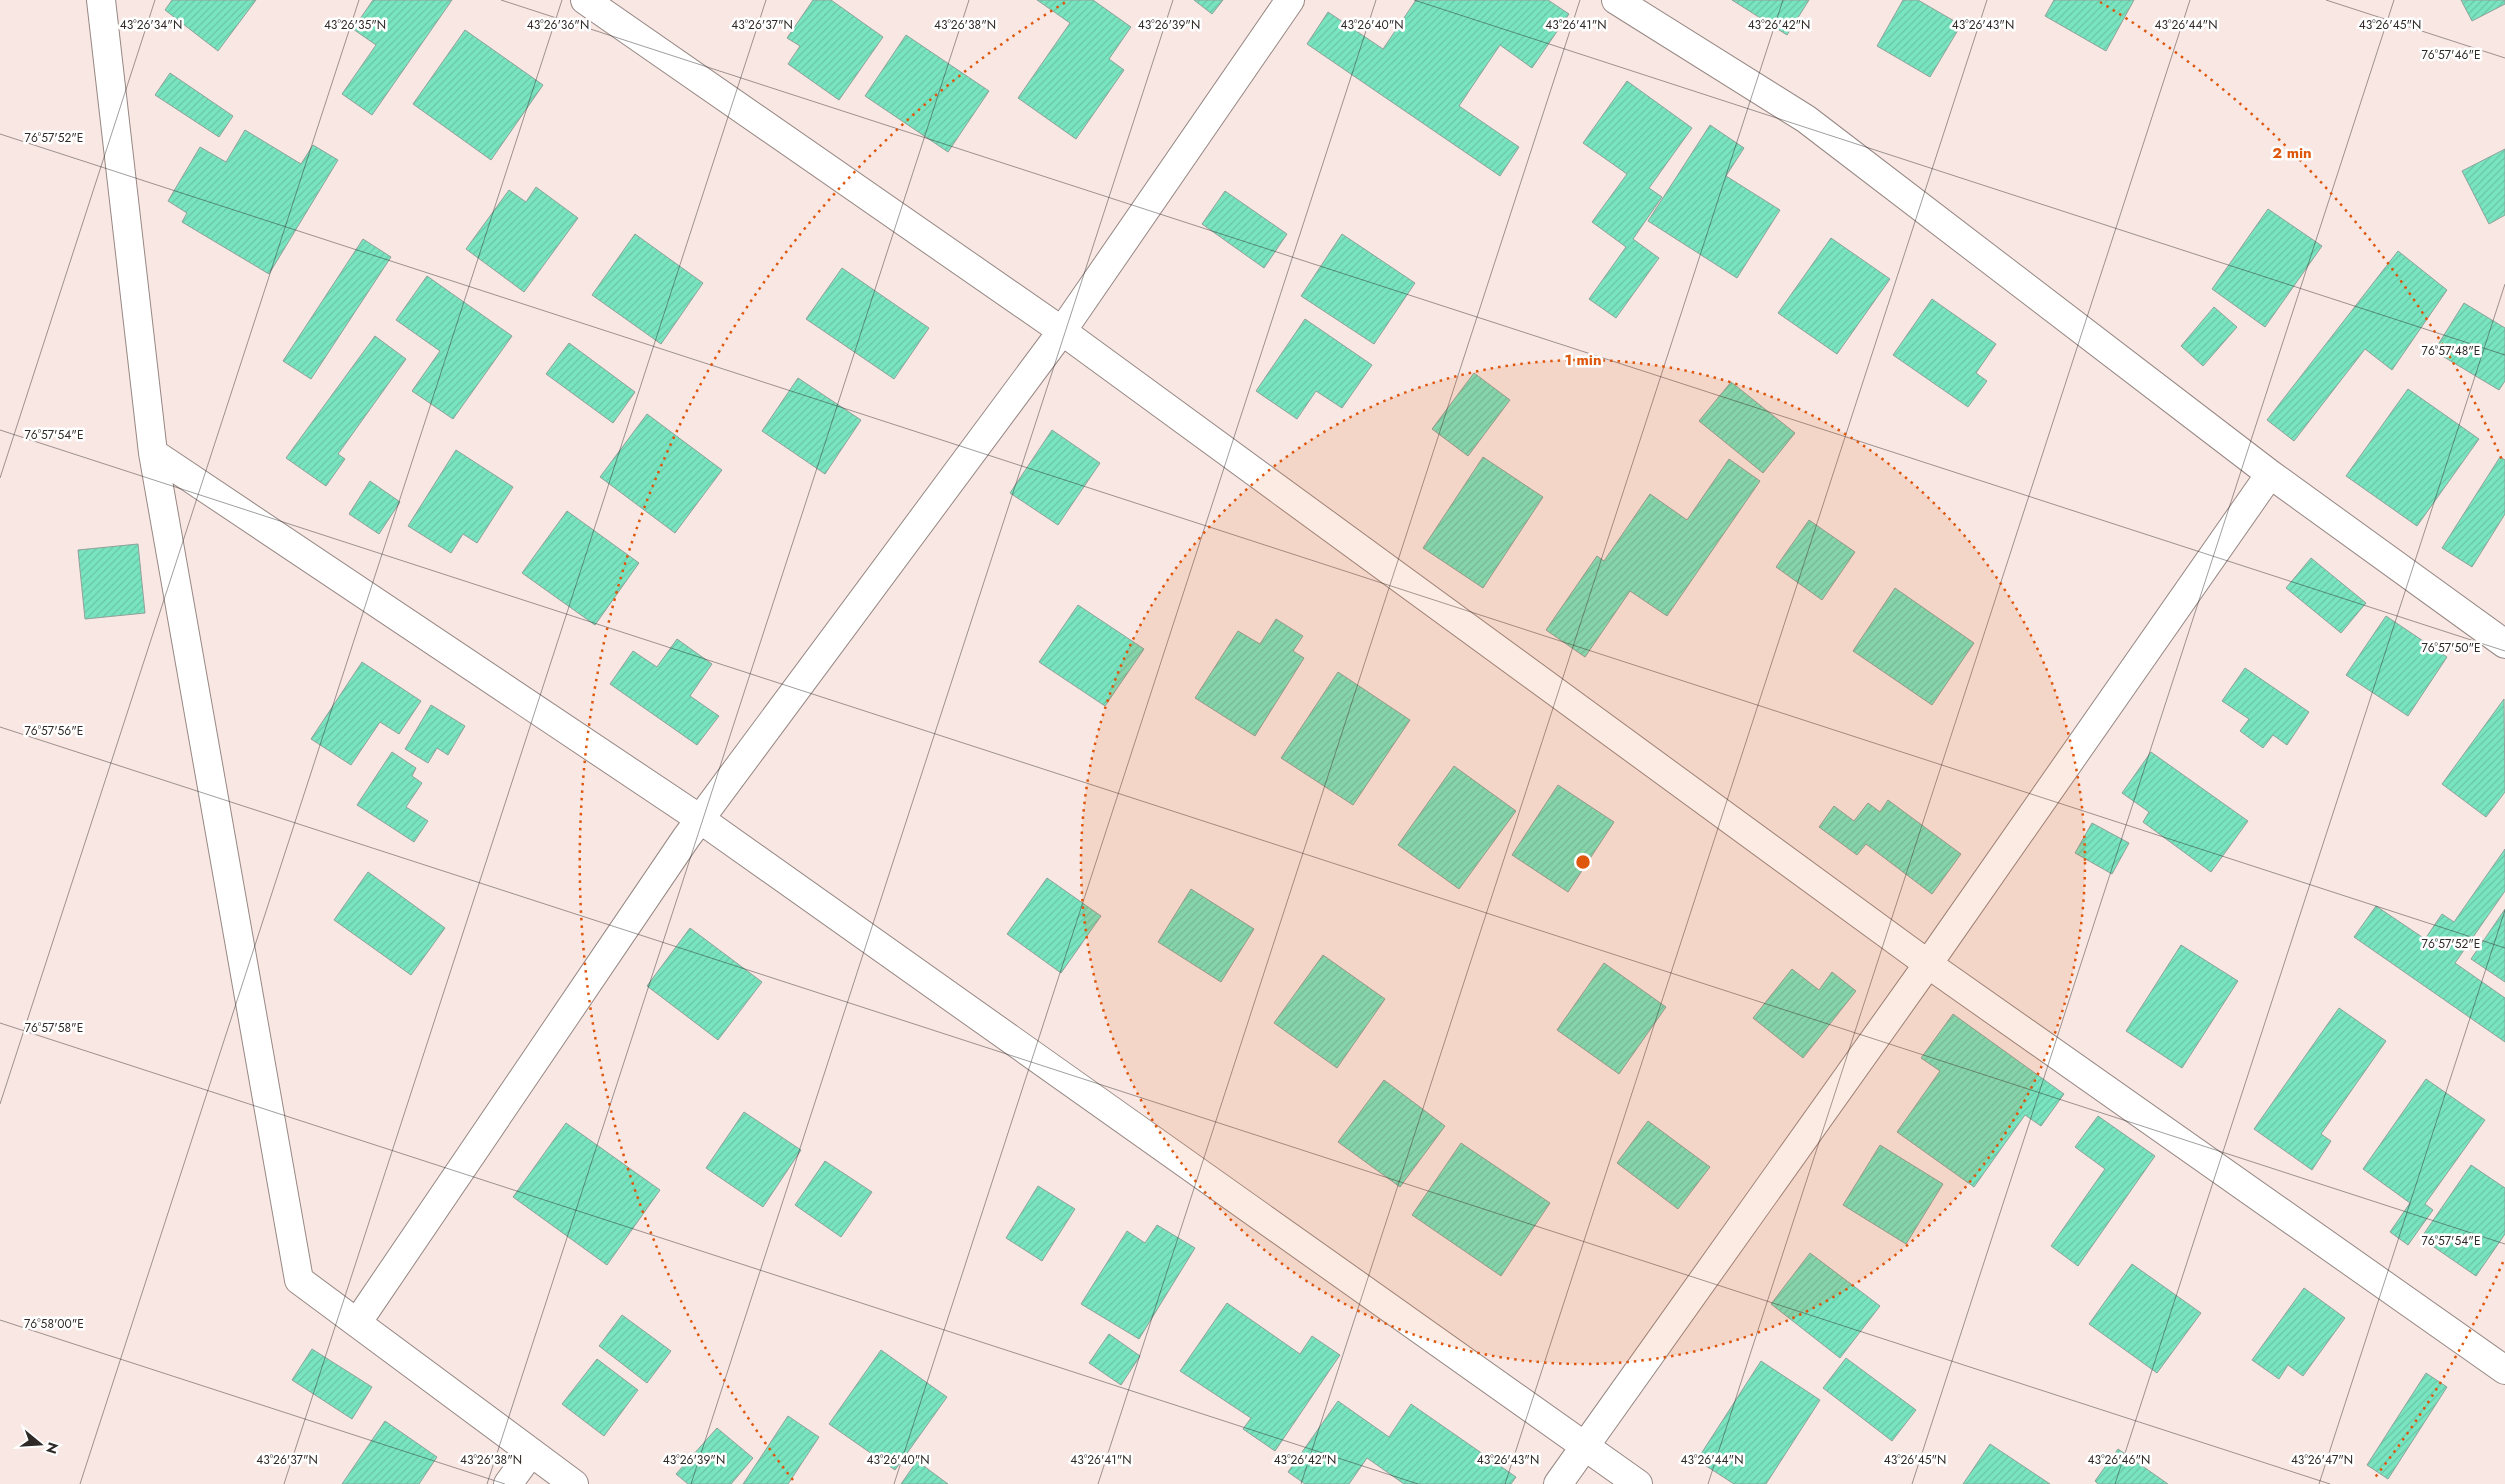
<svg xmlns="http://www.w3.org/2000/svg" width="2505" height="1484" font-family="Jost,sans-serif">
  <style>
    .building { fill: url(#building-hatch); stroke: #91a19a }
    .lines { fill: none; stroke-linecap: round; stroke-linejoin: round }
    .minor-casing { stroke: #978884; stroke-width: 30 }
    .minor { stroke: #fff; stroke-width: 28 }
    .ticks { fill: none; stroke: #2f2927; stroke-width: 1; stroke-opacity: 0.45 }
    .ring { fill: none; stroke: #df570d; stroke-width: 2.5; stroke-dasharray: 2.5 5 }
    .ticks-label { font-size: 12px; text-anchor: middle; fill: #2f2927; stroke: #fff; stroke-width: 5; stroke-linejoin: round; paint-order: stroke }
    .centre { fill: #df570d; stroke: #fff; stroke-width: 2.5 }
    .ring-label { font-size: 15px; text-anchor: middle; font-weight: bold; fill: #df570d; stroke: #fff; stroke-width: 5; stroke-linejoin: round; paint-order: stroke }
  </style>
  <defs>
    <pattern id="building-hatch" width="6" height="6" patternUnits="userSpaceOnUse" patternTransform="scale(1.25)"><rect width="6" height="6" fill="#79e5c0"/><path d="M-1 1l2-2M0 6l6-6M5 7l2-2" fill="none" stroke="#69c4a5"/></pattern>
  </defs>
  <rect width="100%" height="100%" fill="#f8e7e3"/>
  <path class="building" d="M172 0H256L218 51 165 10Z
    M373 0H452L372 115 342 94 376 45 353 29Z
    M813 0H831L883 37 839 100 788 64 800 46 787 38Z
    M1037 0H1093L1131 27 1109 59 1124 70 1076 139 1018 98 1070 23Z
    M1194 0H1223L1212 14Z
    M1416 0H1548L1569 14 1532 68 1500 45 1459 106 1519 147 1500 176 1307 44 1328 12 1383 49Z
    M1732 0H1809L1787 35Z
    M1903 0H1918L1961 25 1930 77 1877 46Z
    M2054 0H2134L2106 51 2045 16Z
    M2461 0H2505V4L2472 21Z
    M465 30 543 85 491 160 413 104Z
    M906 35 989 91 948 152 865 96Z
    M170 73 233 116 219 137 155 95Z
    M1627 81 1692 128 1649 188 1662 197 1633 239 1659 258 1616 318 1589 299 1626 247 1592 222 1627 174 1583 143Z
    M1710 125 1744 148 1726 176 1780 210 1737 278 1648 221Z
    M245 130 301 164 313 145 338 160 269 274 182 222 187 213 168 201 200 147 226 162Z
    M2505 149V215L2489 224 2462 171Z
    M536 187 578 218 524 292 466 249 509 190 526 202Z
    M1225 191 1287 234 1264 268 1202 224Z
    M2268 209 2322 246 2265 327 2212 289Z
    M635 234 703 283 661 344 592 295Z
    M1342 234 1415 283 1374 344 1301 296Z
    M1831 238 1890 279 1837 354 1778 313Z
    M363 239 391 257 311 379 283 361Z
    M2398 251 2447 290 2392 370 2365 349 2294 441 2267 420Z
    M842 268 929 328 894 379 806 319Z
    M427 276 512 336 453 419 412 391 440 351 396 320Z
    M1932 299 1996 344 1976 373 1987 381 1968 407 1893 355Z
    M2464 303 2505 328V381L2499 390 2434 351Z
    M2214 307 2237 327 2203 366 2181 346Z
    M1305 319 1372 365 1342 408 1316 391 1297 419 1256 391Z
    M375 336 406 359 338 454 345 459 326 486 286 458Z
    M569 343 635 392 613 423 546 374Z
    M1474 373 1510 400 1468 456 1432 429Z
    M798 378 861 420 825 474 762 431Z
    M1731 382 1795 433 1763 473 1699 421Z
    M2408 389 2479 439 2417 526 2346 476Z
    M647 414 722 470 675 533 600 477Z
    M1052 430 1100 463 1058 525 1010 493Z
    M456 450 513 487 477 543 463 534 451 553 408 526Z
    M1483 457 1543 497 1483 588 1423 548Z
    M2500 457 2505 460V514L2472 567 2442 548Z
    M1729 459 1760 481 1667 616 1630 591 1585 657 1546 630 1597 556 1604 561 1650 494 1687 520Z
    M370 481 400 502 379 534 349 514Z
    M567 511 639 563 595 625 522 573Z
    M1809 520 1855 552 1822 600 1776 567Z
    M138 544 145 613 85 619 78 550Z
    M2311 558 2366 603 2341 633 2286 588Z
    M1895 588 1974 643 1932 705 1853 651Z
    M1078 605 1144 649 1105 706 1039 662Z
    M2386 616 2447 657 2408 716 2346 675Z
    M1276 619 1303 636 1293 651 1304 658 1255 736 1195 698 1238 631 1260 644Z
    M677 639 712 664 690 696 719 716 697 745 610 684 633 651 657 667Z
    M362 662 421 701 399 734 380 722 351 765 311 739Z
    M2245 668 2309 712 2287 745 2273 735 2263 748 2240 731 2249 719 2222 701Z
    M1338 672 1410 720 1353 805 1281 758Z
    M2504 699 2505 792 2486 817 2442 784Z
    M431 705 465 726 448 755 437 748 428 763 405 749Z
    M392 752 416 768 412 776 422 783 406 807 428 821 414 842 357 805Z
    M2151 752 2248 821 2211 872 2143 822 2149 812 2122 793Z
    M1454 766 1516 811 1459 889 1398 845Z
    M1558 785 1614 822 1568 892 1512 855Z
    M1888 800 1961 854 1932 894 1866 844 1857 855 1819 827 1834 806 1854 821 1868 803 1880 812Z
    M2092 823 2129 843 2112 874 2075 853Z
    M2505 849V891L2455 963 2505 998V1042L2354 937 2376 906 2425 939 2442 914 2454 922Z
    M368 872 445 928 411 975 334 920Z
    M1047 878 1101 916 1061 973 1007 934Z
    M1191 889 1254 929 1221 982 1158 942Z
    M2505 909V982L2471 959Z
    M690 928 762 982 718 1040 647 986Z
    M2181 945 2238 981 2182 1068 2126 1031Z
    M1323 955 1385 999 1337 1068 1274 1023Z
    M1604 963 1666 1007 1619 1074 1557 1030Z
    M1792 969 1819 990 1832 972 1856 991 1803 1058 1753 1018Z
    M2339 1008 2386 1041 2321 1134 2331 1141 2312 1170 2254 1129Z
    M1953 1014 2064 1094 2041 1126 2025 1115 1974 1187 1897 1132 1940 1071 1921 1058Z
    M2426 1079 2485 1120 2425 1204 2433 1210 2408 1245 2390 1232 2410 1203 2363 1169Z
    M1384 1080 1445 1126 1400 1187 1338 1142Z
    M744 1112 801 1150 763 1207 706 1168Z
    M2098 1116 2155 1156 2078 1266 2051 1246 2105 1169 2075 1147Z
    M1648 1121 1710 1167 1678 1209 1617 1163Z
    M566 1123 660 1190 607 1265 513 1197Z
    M1461 1143 1550 1203 1501 1276 1412 1215Z
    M1880 1145 1943 1184 1906 1244 1843 1205Z
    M825 1161 872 1192 841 1237 795 1205Z
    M2471 1165 2505 1188V1234L2476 1276 2421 1238Z
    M1038 1186 1075 1209 1042 1261 1006 1238Z
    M1157 1225 1195 1248 1139 1339 1081 1304 1127 1231 1145 1243Z
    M1810 1253 1880 1306 1840 1358 1771 1304Z
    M2132 1264 2201 1313 2157 1373 2089 1324Z
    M2304 1288 2345 1318 2303 1376 2288 1365 2279 1379 2252 1360Z
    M1227 1303 1300 1354 1312 1336 1340 1355 1275 1451 1243 1429 1251 1418 1180 1371Z
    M622 1315 671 1351 647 1383 599 1346Z
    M1109 1334 1140 1356 1121 1385 1089 1363Z
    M312 1349 372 1387 352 1419 292 1380Z
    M881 1350 947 1397 895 1470 829 1424Z
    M1846 1358 1916 1410 1892 1441 1823 1388Z
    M597 1359 638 1390 604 1436 562 1404Z
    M1761 1361 1820 1400 1766 1484H1734L1697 1460Z
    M2426 1373 2447 1387 2388 1479 2367 1465Z
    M1338 1401 1389 1437 1411 1404 1516 1477 1511 1484H1404L1367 1458 1349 1484H1305L1288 1472Z
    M788 1416 819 1437 788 1484H743Z
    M385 1421 437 1457 419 1484H342Z
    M717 1428 753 1458 731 1484H688L676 1474Z
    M1990 1444 2050 1484H1963Z
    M2118 1449 2168 1484H2098L2095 1481Z
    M917 1461 948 1484H901Z"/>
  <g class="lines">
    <g class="minor-casing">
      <path id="minor" d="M101 0 153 453 299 1280 574 1484
        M585 0 1062 331 1928 964 2505 1370
        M1616 0 1806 119 2270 474 2505 644
        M153 453 700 819 1638 1484
        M357 1323 686 838 1062 331 1290 0
        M508 1484 531 1452
        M1558 1484 1928 964 2270 474"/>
    </g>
    <use href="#minor" class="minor"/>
  </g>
  <path class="ticks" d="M501 0 2505 651M1414 0 2505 355M2326 0 2505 58M0 134 2505 948M0 430 2505 1244M0 478 155 0M0 727 2330 1484M0 1023 1418 1484M0 1104 359 0M0 1320 505 1484M80 1484 562 0M284 1484 766 0M487 1484 969 0M691 1484 1173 0M894 1484 1376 0M1098 1484 1580 0M1301 1484 1783 0M1505 1484 1987 0M1708 1484 2190 0M1912 1484 2394 0M2115 1484 2505 284M2319 1484 2505 910"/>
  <circle cx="1583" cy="862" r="502" fill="#df570d" fill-opacity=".12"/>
  <g class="ring">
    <circle cx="1583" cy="862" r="502"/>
    <path d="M2503 1262A1003 1003 0 0 1 2373 1480M793 1480A1003 1003 0 0 1 1066 2M2100 2A1003 1003 0 0 1 2503 462"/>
  </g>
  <g class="ticks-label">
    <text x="151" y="29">43°26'34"N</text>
    <text x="355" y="29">43°26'35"N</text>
    <text x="558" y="29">43°26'36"N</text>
    <text x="762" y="29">43°26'37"N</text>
    <text x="965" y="29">43°26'38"N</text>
    <text x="1169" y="29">43°26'39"N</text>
    <text x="1372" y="29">43°26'40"N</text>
    <text x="1576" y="29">43°26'41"N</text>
    <text x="1779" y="29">43°26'42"N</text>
    <text x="1983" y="29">43°26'43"N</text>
    <text x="2186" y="29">43°26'44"N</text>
    <text x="2390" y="29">43°26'45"N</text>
    <text x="2451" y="59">76°57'46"E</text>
    <text x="54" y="142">76°57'52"E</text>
    <text x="2451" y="355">76°57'48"E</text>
    <text x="54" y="439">76°57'54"E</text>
    <text x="2451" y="652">76°57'50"E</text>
    <text x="54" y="735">76°57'56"E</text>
    <text x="2451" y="948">76°57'52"E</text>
    <text x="54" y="1032">76°57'58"E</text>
    <text x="2451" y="1245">76°57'54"E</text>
    <text x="54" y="1328">76°58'00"E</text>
    <text x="287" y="1464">43°26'37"N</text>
    <text x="491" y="1464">43°26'38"N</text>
    <text x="694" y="1464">43°26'39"N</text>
    <text x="898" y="1464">43°26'40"N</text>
    <text x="1101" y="1464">43°26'41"N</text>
    <text x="1305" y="1464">43°26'42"N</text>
    <text x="1508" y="1464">43°26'43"N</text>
    <text x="1712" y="1464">43°26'44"N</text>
    <text x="1915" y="1464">43°26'45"N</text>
    <text x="2119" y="1464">43°26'46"N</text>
    <text x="2322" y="1464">43°26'47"N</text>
  </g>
  <circle cx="1583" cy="862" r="8" class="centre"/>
  <g class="ring-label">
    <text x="2292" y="158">2 min</text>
    <text x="1583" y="365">1 min</text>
  </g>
  <g transform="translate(40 1444) rotate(108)" stroke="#ffffff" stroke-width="4" paint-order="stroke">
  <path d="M0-4L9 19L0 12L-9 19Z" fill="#2f2927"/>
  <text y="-8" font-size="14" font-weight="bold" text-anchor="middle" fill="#2f2927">N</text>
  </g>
</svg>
